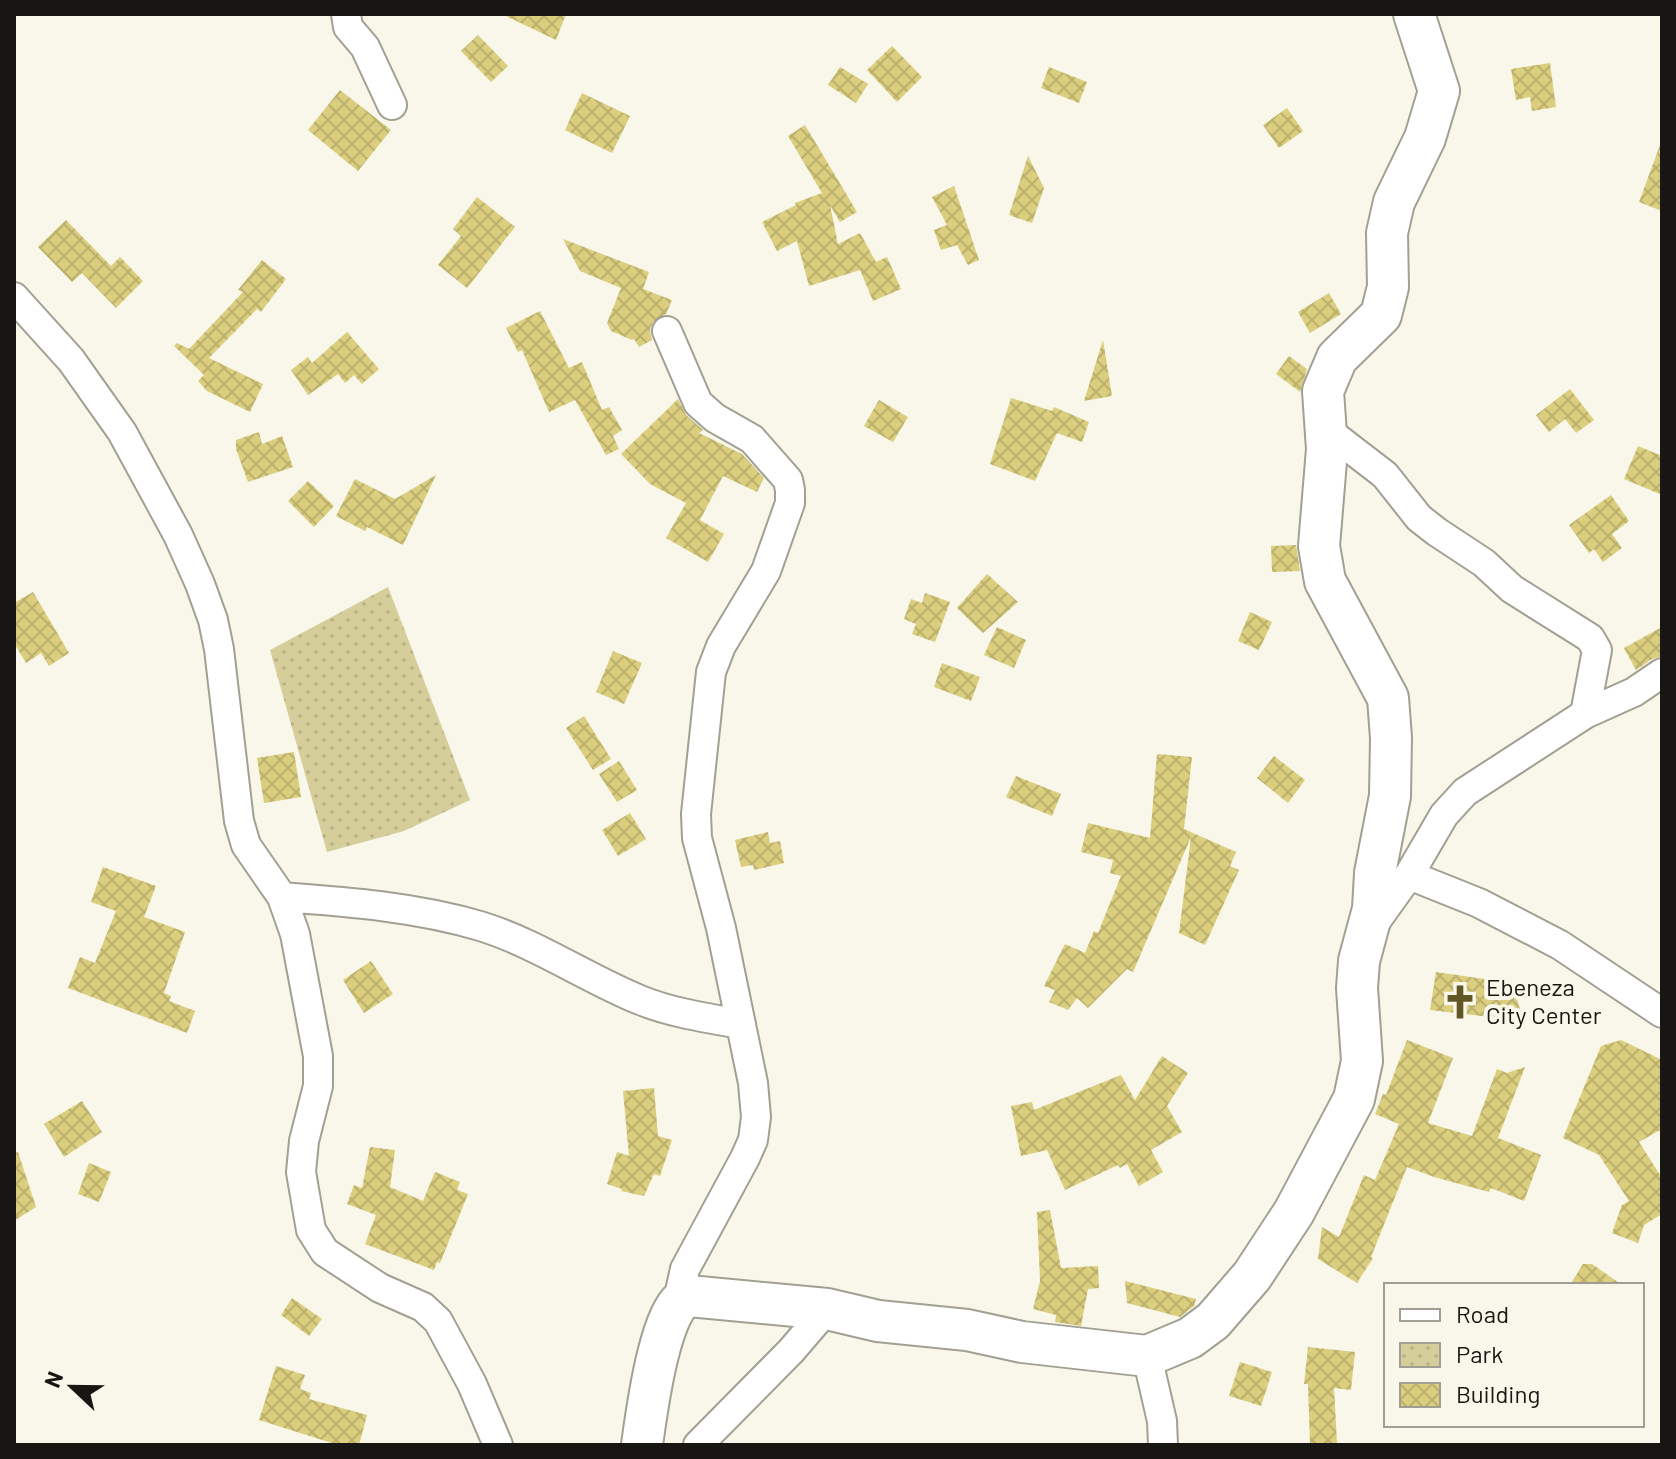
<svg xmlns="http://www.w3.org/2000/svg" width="1676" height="1459" font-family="Barlow,sans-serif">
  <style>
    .park { fill: url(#park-dots) }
    .building { fill: url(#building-cross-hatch) }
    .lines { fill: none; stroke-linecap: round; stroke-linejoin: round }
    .street-casing { stroke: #a1a093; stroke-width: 32 }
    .secondary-casing { stroke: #a1a093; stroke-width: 44 }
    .street { stroke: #fff; stroke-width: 28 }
    .secondary { stroke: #fff; stroke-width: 40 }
    .labels { text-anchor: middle; stroke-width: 8; stroke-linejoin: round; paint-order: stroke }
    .poi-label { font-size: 24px; fill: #171612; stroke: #f9f7ea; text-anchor: start }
  </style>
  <defs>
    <pattern id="park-dots" width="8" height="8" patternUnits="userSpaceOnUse" patternTransform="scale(2)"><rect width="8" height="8" fill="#d6ce9a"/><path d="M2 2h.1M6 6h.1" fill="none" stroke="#b7b084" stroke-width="1.8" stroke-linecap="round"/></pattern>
    <pattern id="building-cross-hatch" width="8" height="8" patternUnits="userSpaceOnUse" patternTransform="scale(2)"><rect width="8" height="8" fill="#dbce7e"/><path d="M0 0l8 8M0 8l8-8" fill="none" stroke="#bbb06c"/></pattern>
  </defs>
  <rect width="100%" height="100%" fill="#f9f7ea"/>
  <path class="park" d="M388 587 470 800 404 831 327 852 270 650Z"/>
  <path class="building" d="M502 14H566L556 40Z
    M478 35 508 66 491 82 461 51Z
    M892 46 922 77 897 102 867 70Z
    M1550 63 1556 107 1532 111 1530 97 1516 100 1511 69Z
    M840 67 868 84 856 103 828 85Z
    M1049 67 1087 82 1079 103 1041 88Z
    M340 90 391 130 358 171 308 130Z
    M582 93 630 116 612 153 565 130Z
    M1287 108 1303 131 1279 148 1263 125Z
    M805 125 857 212 840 222 830 205 838 244 860 233 876 262 887 257 901 289 873 301 860 270 809 286 797 241 777 251 762 222 796 205 795 203 822 193 788 136Z
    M1660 145 1662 146V211L1639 202Z
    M1028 156 1044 188 1032 223 1009 215Z
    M954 186 979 260 968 265 957 245 941 250 934 230 947 225 932 197Z
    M477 197 515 227 467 288 438 265 461 236 453 229Z
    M66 220 111 266 120 257 143 281 116 308 82 273 72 282 38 247Z
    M563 239 649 272 643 289 672 300 666 314 653 322 650 330 652 340 639 347 634 339 632 340 611 331 607 323 621 288 580 271Z
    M262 260 286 279 261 312 257 309 209 358 263 384 250 412 207 391 198 381 204 375 174 346 177 343 189 349 243 292 238 290Z
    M1329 293 1341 314 1310 333 1298 312Z
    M540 311 569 368 582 362 602 410 609 407 622 430 613 436 619 449 606 455 575 400 549 412 522 350 518 352 506 328Z
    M347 332 379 369 362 384 354 375 345 383 338 374 308 395 291 370 308 357 312 363Z
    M1103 340 1112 396 1084 401Z
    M1289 356 1307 369 1300 392 1276 374Z
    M1570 389 1594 420 1576 433 1565 419 1549 432 1536 415Z
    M1011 398 1052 411 1054 407 1089 422 1082 442 1057 433 1035 481 990 464Z
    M678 399 686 415 703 430 699 433 742 454 764 478 757 492 723 476 700 520 724 534 708 562 666 538 686 503 650 484 621 454Z
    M879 400 908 417 893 442 864 426Z
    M259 432 262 444 282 436 293 467 248 482 236 449V440Z
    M1638 446 1662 456V495L1624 479Z
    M436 475 403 545 367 527 365 531 336 516 355 479 395 499Z
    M308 481 334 506 314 527 288 501Z
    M1611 495 1629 521 1612 534 1622 548 1603 562 1594 549 1589 553 1569 525Z
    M1296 545 1300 571 1272 572 1271 546Z
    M987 574 1018 602 983 633 957 608Z
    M33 592 69 653 49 666 41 653 26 663 14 643V603Z
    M925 593 950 602 935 642 912 634 916 624 904 619 911 599 922 603Z
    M1250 612 1272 622 1259 650 1238 641Z
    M997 627 1026 640 1014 668 984 655Z
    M1662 627V656L1652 659 1636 670 1624 648Z
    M613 651 642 663 624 704 596 692Z
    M942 663 980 677 971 701 934 687Z
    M584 716 611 759 593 770 566 728Z
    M294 752 301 797 264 803 257 758Z
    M1157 754 1192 757 1184 829 1236 852 1230 866 1239 870 1205 945 1179 933 1191 837 1133 972 1127 969 1088 1008 1077 998 1068 1010 1049 1002 1055 990 1044 986 1065 944 1085 953 1094 931 1098 933 1121 876 1110 873 1113 860 1081 852 1088 823 1150 838Z
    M1274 756 1305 780 1288 803 1257 778Z
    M619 761 637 790 617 802 599 774Z
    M1016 776 1061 794 1052 816 1006 797Z
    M630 813 646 839 618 856 602 830Z
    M768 832 770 843 780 841 784 863 754 870 753 865 741 867 735 840Z
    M103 867 156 886 144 917 185 932 164 993 171 996 169 1001 195 1011 187 1033 68 988 80 957 95 963 116 911 91 902Z
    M371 961 393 994 364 1013 343 980Z
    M1436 972 1512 983 1525 1025 1490 1017 1430 1010Z
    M1407 1040 1453 1058 1428 1123 1472 1136 1497 1069 1507 1073 1525 1067 1498 1138 1541 1155 1524 1201 1491 1188 1489 1192 1434 1177 1407 1167 1371 1257 1373 1258 1357 1283 1318 1259 1322 1227 1339 1237 1364 1175 1375 1180 1399 1124 1375 1114 1383 1094 1386 1095Z
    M1621 1040 1662 1060V1129L1639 1142 1662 1178V1214L1644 1225 1638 1243 1612 1233 1622 1205 1629 1201 1599 1155 1563 1138 1601 1046Z
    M1162 1056 1188 1073 1167 1106 1182 1132 1151 1150 1163 1172 1139 1186 1127 1164 1120 1168 1118 1165 1065 1190 1047 1150 1021 1156 1011 1106 1032 1102 1034 1110 1121 1075 1135 1100Z
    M654 1088 658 1136 672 1140 660 1176 654 1174 644 1196 621 1191 622 1189 607 1184 617 1152 629 1156 623 1091Z
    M82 1101 102 1132 64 1157 44 1124Z
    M370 1147 395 1150 390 1187 423 1201 435 1172 460 1182 457 1190 468 1194 440 1263 437 1262 434 1270 365 1244 376 1215 347 1204 354 1185 362 1188Z
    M18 1152 36 1207 14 1221V1153Z
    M89 1163 111 1172 99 1202 78 1194Z
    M1050 1210 1061 1268 1098 1266 1099 1288 1088 1289 1081 1326 1055 1322 1056 1315 1033 1309 1040 1281 1037 1212Z
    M1583 1264H1592L1622 1285H1570Z
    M1125 1281 1196 1299 1194 1306 1180 1317 1127 1303Z
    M292 1298 322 1319 309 1336 281 1315Z
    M1308 1347 1355 1352 1351 1390 1334 1388 1337 1443 1310 1445 1308 1384H1304Z
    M1240 1362 1272 1372 1261 1406 1229 1396Z
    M276 1366 305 1375 300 1389 311 1393 309 1399 367 1415 359 1445H338L259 1420Z"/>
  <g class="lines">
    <g class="street-casing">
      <path id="street" d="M346 14 348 27 365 47 392 105
        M14 297 71 360 122 432 178 535 200 584 213 620 219 649 239 821 246 845 282 897 295 934 318 1056V1086L304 1141 301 1172 311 1230 325 1252 380 1288 423 1307 438 1321 472 1384 498 1445
        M667 331 698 403 715 418 752 439 788 480 790 490V503L766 571 721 646 711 672 696 814 697 838 721 928 753 1083 756 1117 753 1140 745 1158 685 1269 681 1287 682 1297
        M1324 428 1385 475 1419 518 1437 532 1484 563 1512 589 1590 638 1597 650 1585 714
        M1409 875 1479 903 1560 945 1662 1013
        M282 897C348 902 416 907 480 926 536 943 586 978 640 1000 672 1013 707 1018 741 1024
        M1371 928 1409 875 1444 815 1465 792 1585 714 1634 692 1662 673
        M1147 1356 1162 1421 1163 1445
        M698 1445 791 1351 827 1309"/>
    </g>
    <g class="secondary-casing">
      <path id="secondary" d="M642 1445C646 1417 660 1302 689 1296L827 1309 878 1321 967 1330 1022 1342 1147 1356 1190 1338 1213 1321 1252 1276 1294 1212 1354 1099 1362 1061 1357 988 1359 961 1373 909 1375 873 1390 796 1391 738 1388 698 1325 581 1319 546 1327 449 1323 391 1337 358 1381 315 1388 287 1387 233 1394 202 1425 138 1439 91 1414 14"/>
    </g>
    <use href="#street" class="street"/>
    <use href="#secondary" class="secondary"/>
  </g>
  <defs>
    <g id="church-bare" transform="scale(2.76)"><path d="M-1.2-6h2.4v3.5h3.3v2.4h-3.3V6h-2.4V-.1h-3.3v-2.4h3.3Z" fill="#605724" stroke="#f9f7ea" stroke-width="2.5" paint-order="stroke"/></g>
  </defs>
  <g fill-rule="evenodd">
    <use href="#church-bare" x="1460" y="1002"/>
  </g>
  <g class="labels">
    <g class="poi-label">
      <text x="1486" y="996">Ebeneza<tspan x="1486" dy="28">City Center</tspan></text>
    </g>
  </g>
  <rect width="1676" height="1459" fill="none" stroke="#171612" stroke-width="32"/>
  <rect x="1384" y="1283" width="260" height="144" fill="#f9f7ea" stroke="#9f9d94" stroke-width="2"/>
  <rect x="1400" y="1309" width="40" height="12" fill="#ffffff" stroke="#9f9d94" stroke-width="2"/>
  <text x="1456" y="1323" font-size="24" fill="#171612">Road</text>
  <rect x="1400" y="1343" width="40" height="24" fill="url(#park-dots)" stroke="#9f9d94" stroke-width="2"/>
  <text x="1456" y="1363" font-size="24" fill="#171612">Park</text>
  <rect x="1400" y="1383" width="40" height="24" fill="url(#building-cross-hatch)" stroke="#9f9d94" stroke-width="2"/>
  <text x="1456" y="1403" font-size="24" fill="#171612">Building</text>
  <g transform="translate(72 1387) rotate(292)" stroke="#f9f7ea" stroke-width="6" paint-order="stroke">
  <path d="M0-6L14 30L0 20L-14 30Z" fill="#171612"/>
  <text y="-12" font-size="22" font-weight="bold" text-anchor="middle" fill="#171612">N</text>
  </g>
</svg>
